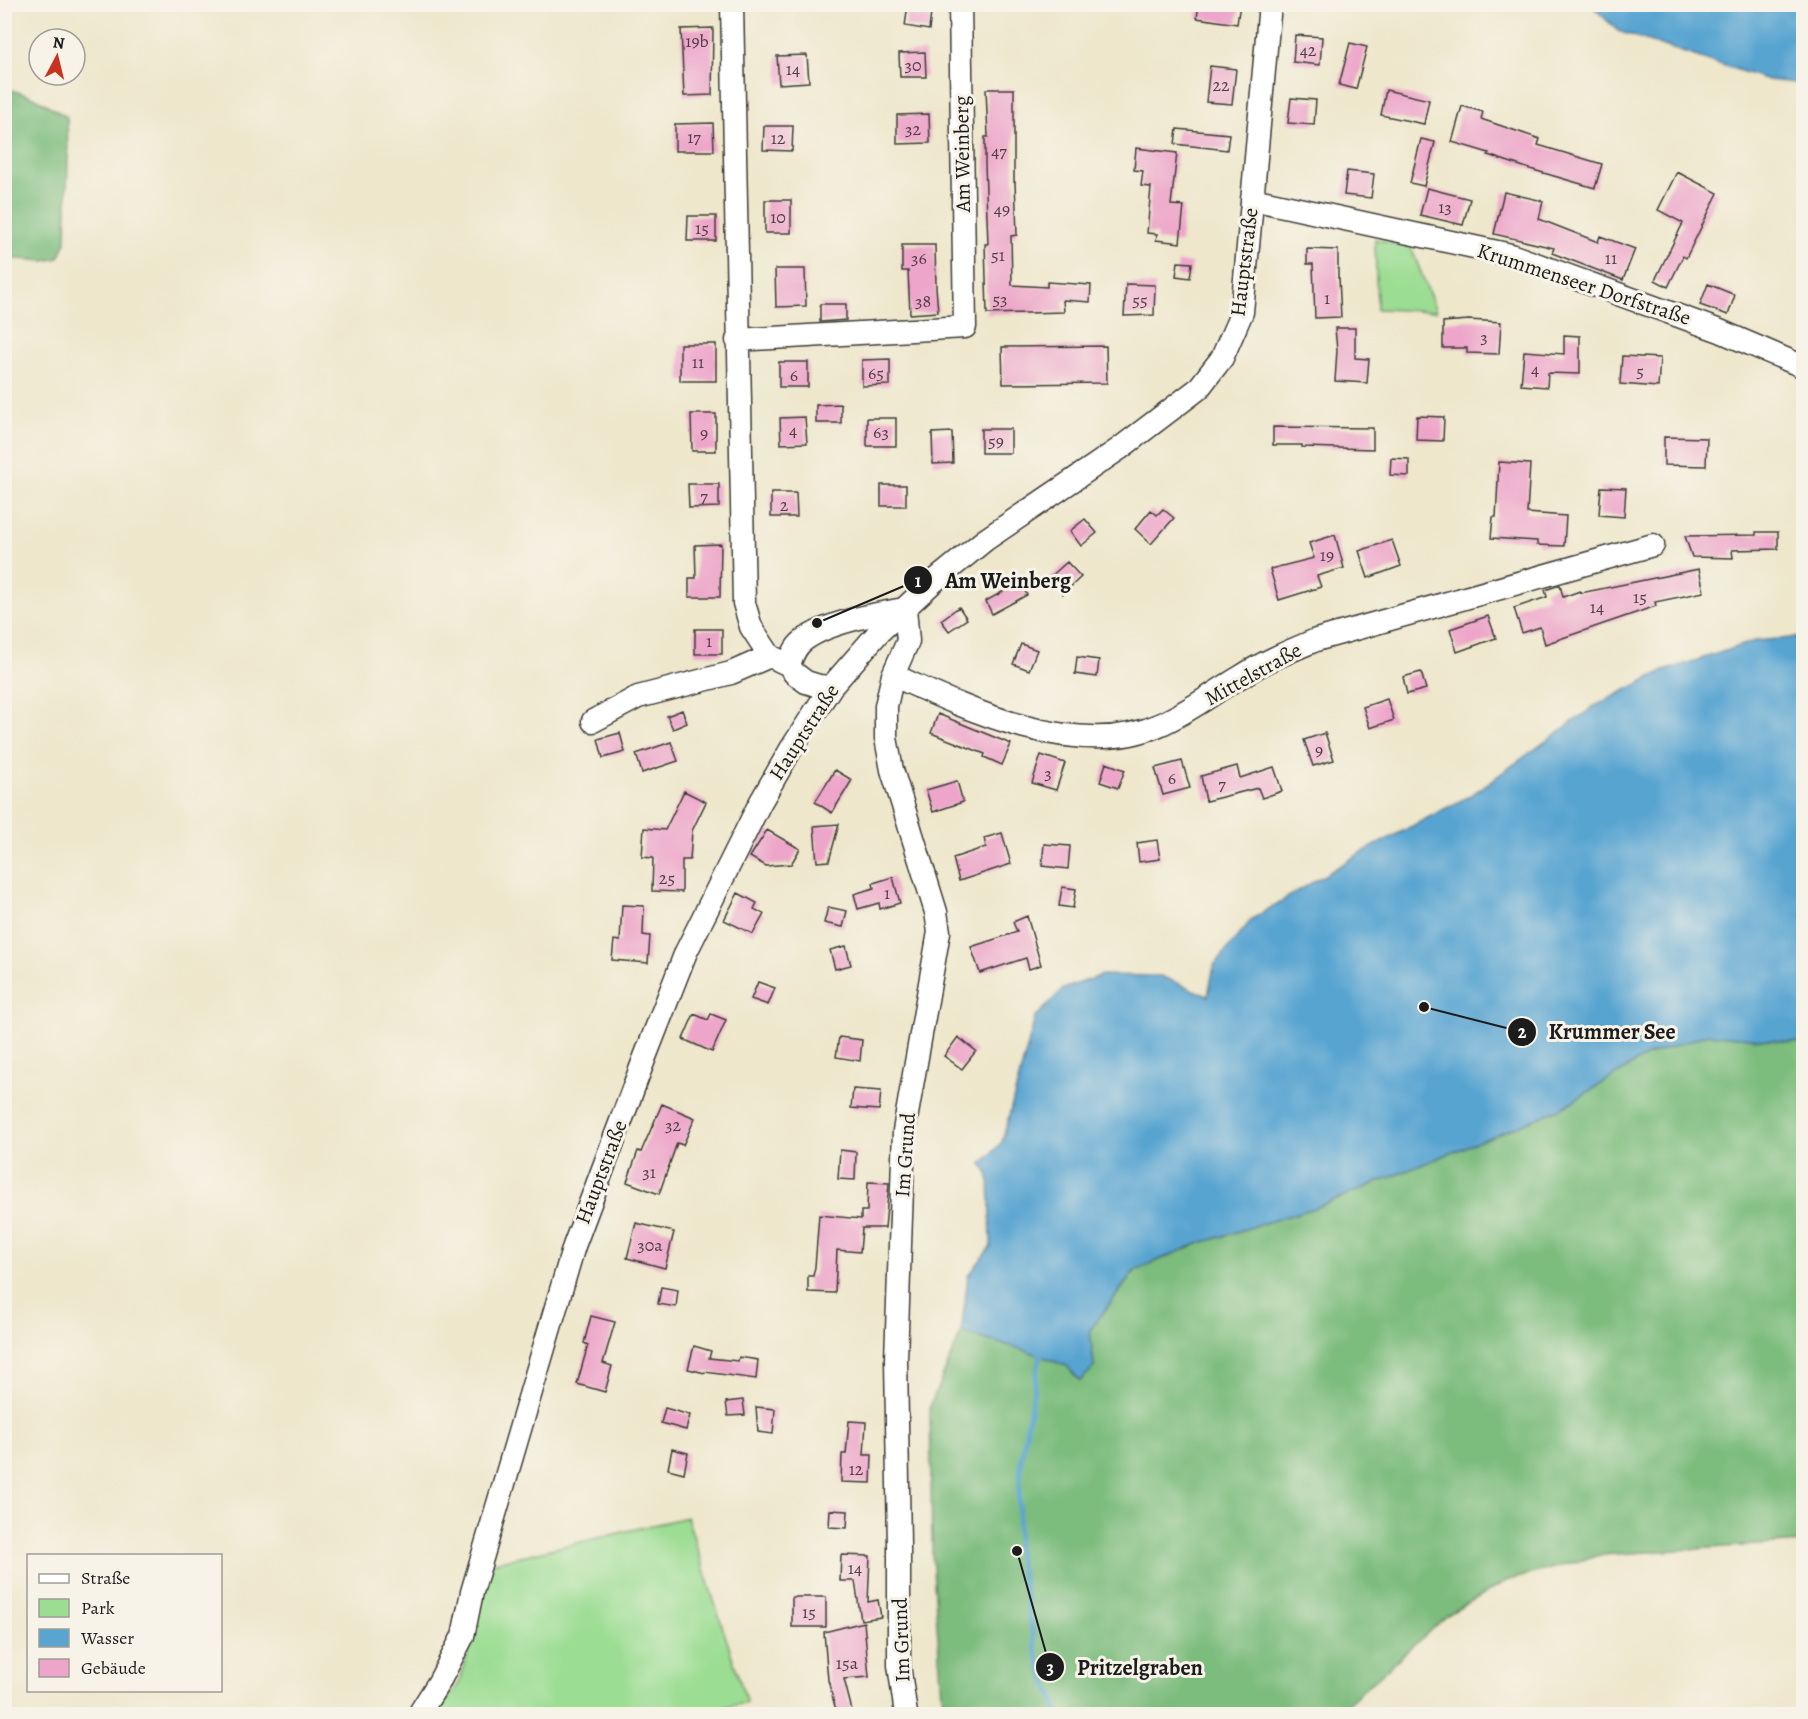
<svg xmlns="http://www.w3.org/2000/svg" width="1808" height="1719" font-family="Alegreya,serif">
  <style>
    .green { fill: #9bdd93; stroke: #5c7c58; stroke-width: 1.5 }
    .forest { fill: #7cbc7d; stroke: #4c6c4c; stroke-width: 1.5 }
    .water { fill: #59a4d1; stroke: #3a6076; stroke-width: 1.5 }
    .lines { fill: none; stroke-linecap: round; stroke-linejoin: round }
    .stream { stroke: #59a4d1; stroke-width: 5 }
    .building { fill: #eda6c9 }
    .minor-casing { stroke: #3c3a36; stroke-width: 25 }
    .minor { stroke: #fff; stroke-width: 22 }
    .labels { text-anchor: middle; stroke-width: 6; stroke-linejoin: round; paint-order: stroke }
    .number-label { font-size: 18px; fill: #503e47 }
    .street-label { font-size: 21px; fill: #1c1c1c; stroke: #f7f3e8 }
    .leader { fill: none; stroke: #1c1c1c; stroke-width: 2 }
    .callout-dot { fill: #1c1c1c; stroke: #f7f3e8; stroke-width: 2 }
    .mark-label { font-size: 18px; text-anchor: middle; font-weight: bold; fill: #fff }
    .callout-label { font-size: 22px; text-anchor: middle; font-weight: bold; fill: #1c1c1c; stroke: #f7f3e8; stroke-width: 6; stroke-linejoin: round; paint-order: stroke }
  </style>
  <rect width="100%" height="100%" fill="#f7f3e8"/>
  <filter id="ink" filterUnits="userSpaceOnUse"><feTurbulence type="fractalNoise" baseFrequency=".0167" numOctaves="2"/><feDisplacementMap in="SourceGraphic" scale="12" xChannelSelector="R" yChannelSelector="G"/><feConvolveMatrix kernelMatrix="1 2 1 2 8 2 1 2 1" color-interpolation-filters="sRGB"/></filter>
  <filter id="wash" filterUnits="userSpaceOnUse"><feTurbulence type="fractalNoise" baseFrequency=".008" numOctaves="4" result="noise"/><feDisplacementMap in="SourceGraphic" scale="24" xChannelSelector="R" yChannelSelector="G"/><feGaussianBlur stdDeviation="1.35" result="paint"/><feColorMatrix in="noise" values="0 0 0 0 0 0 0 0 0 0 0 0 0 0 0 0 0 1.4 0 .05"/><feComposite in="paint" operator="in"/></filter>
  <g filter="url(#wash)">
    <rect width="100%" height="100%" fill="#eee7cc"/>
    <path class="green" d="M1375 239 1411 247 1436 311 1377 309Z
      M687 1517 747 1703 689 1714H437L460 1682 492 1563Z"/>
    <path class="forest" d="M5 88 34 97 67 117 68 155 66 242 59 258 44 261 5 258Z
      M1708 1034 1803 1043V1542L1601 1555 1506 1581 1449 1614 1336 1714H947L942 1696 932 1554 930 1406 961 1333 1025 1350 1067 1366 1080 1381 1094 1367 1090 1330 1135 1271 1194 1245 1317 1207 1562 1108 1648 1055Z"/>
    <path class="water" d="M1591 5H1803V84L1768 80 1618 31Z
      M1803 637V1043L1708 1034 1648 1055 1562 1108 1317 1207 1194 1245 1135 1270 1090 1330 1094 1367 1080 1381 1067 1366 1025 1350 961 1333 968 1276 991 1246 989 1176 982 1164 1002 1142 1035 1018 1063 989 1102 975 1161 976 1208 996 1214 965 1252 919 1359 854 1471 795 1595 706 1661 672 1755 641Z"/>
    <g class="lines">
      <path class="stream" d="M1041 1349 1021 1460 1017 1551 1038 1660 1059 1714"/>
    </g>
    <g id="blocks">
      <path class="building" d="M908 4H932L929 30 905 26Z
        M1199 4H1240L1237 24 1197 18Z
        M713 28 712 95 684 96 681 29Z
        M1295 35 1322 37 1320 65 1293 62Z
        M1350 43 1367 47 1356 89 1339 85Z
        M925 52 926 77H900L899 53Z
        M807 55 809 82 779 84 777 56Z
        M1210 66 1236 69 1232 104 1206 102Z
        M986 89H1014V182H1015L1017 235 1011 236 1012 285 1047 287V282L1091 285 1090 302 1063 300 1064 312 987 314 985 244H988L985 165V137H988Z
        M1386 90 1429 100 1424 124 1381 115Z
        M1291 98 1316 100 1314 125 1288 123Z
        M1462 106 1483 112 1481 119 1540 139 1538 145 1602 164 1595 188 1530 169 1488 155 1489 153 1452 142Z
        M929 114 930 143 897 144V115Z
        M713 123 714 151H675V124Z
        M764 126H793L792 151 763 150Z
        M1177 129 1229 134 1227 150 1175 144Z
        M1421 139 1435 142 1424 186 1410 183Z
        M1136 148 1177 153 1171 205 1184 206 1180 243 1156 240 1157 234 1147 233 1151 187 1141 186 1143 171 1134 170Z
        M1347 171 1374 174 1371 198 1344 195Z
        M1677 172 1718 193 1686 258 1683 256 1668 287 1655 280 1683 223 1658 210Z
        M1427 188 1470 199 1463 225 1420 215Z
        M1504 192 1543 201 1539 219 1598 242 1600 236 1635 249 1623 280 1552 253 1554 248 1494 234Z
        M765 200H791V233H765Z
        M688 216H716V241H687Z
        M902 245H935L936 287 938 312 910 314 908 271H902Z
        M1307 249 1338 250V278H1339L1341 317 1315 318 1313 264H1307Z
        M1178 262 1192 263 1190 278 1176 276Z
        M775 269H805L806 306 776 307Z
        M1126 284 1155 285 1154 315 1124 316Z
        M1708 284 1735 295 1728 315 1700 305Z
        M820 304H846V320L820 322Z
        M1469 320 1501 322 1499 354 1467 353V348H1443V322Z
        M1335 328H1355V358L1369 359 1367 383 1335 381 1337 350Z
        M1564 335 1580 336V374L1548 373 1547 387 1521 385 1524 351 1564 354Z
        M680 344H716V381H680Z
        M1106 346 1107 383 1003 384 1002 347Z
        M1622 356 1660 358 1658 387 1620 384Z
        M890 359V385L862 386V360Z
        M779 362H808V387H779Z
        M841 404V423H816V405Z
        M691 414H716V451H692Z
        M1417 416 1444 417 1443 441 1416 440Z
        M805 417 807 443 781 444 780 418Z
        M867 418H896V446H867Z
        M1273 427 1373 428V449L1302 447V445H1273Z
        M981 429H1011V453H981Z
        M952 432 953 463 933 464 932 433Z
        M1664 437 1707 438 1706 466 1664 465Z
        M1391 458 1409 459V476L1390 475Z
        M1499 462 1530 464 1527 513 1566 516 1564 546 1537 545V541L1491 538 1493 517H1496Z
        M688 484H719V507L689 508Z
        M881 485H906V506H881Z
        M1601 487 1626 488 1624 517 1599 515Z
        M771 493H796L797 517H771Z
        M1163 509 1174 518 1151 544 1135 529 1151 510 1157 515Z
        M1085 519 1097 533 1081 546 1070 531Z
        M1756 532H1778V549L1732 550 1733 558 1692 557 1685 536 1756 535Z
        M1335 535 1344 568 1317 576 1321 587 1279 600 1270 569 1314 558 1309 543Z
        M1392 540 1401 566 1368 578 1359 551Z
        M721 544 720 597H689V578H696L695 545Z
        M1067 562 1081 577 1063 594 1049 578Z
        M1699 569 1704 592 1655 602 1656 606 1545 644 1540 627 1522 633 1514 608 1547 597 1545 590 1560 585 1563 597 1580 591 1581 593Z
        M1020 582 1027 595 992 614 986 601Z
        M959 607 967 619 949 631 941 620Z
        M1488 616 1496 638 1457 652 1450 629Z
        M695 629H722V654H695Z
        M1021 644 1037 650 1029 670 1013 664Z
        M1077 657 1099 660 1097 677 1075 674Z
        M1421 672 1426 689 1407 694 1403 677Z
        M1387 699 1394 720 1370 728 1363 707Z
        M682 710 687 723 673 729 667 716Z
        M938 714 1011 744 1002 765 984 757 985 754 931 733Z
        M620 733 625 752 603 758 598 739Z
        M1325 733 1334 760 1313 766 1304 740Z
        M671 742 678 761 642 773 636 754Z
        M1041 755 1065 763 1056 790 1032 783Z
        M1182 761 1190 788 1163 795 1155 768Z
        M1106 763 1125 770 1118 788 1100 782Z
        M1237 766 1240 778 1274 767 1282 791 1262 798 1258 788 1206 801 1201 776Z
        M835 770 852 780 832 813 815 802Z
        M957 781 963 802 933 812 926 790Z
        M684 791 706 802 692 831 690 860H682V892L652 891 653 858 642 857 644 828 665 830Z
        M839 824 829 861 817 862 814 826Z
        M767 830 800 849 791 864 766 866 750 857Z
        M1002 833 1011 864 959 881 953 858 986 847 984 838Z
        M1157 840 1160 859 1139 862 1137 843Z
        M1044 844 1070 846 1068 869 1042 866Z
        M893 877 900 903 880 909 879 903 858 909 854 894 874 888 873 883Z
        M1062 887 1076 889 1073 908 1059 906Z
        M738 893 757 903 754 909 764 914 753 934 724 920Z
        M622 905 644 906 643 935 650 936 648 963 612 960 614 940 620 941Z
        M828 907 847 911 843 927 824 923Z
        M1027 916 1041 965 1029 969 1026 958 980 973 971 947 1017 932 1013 922Z
        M846 946 851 965 835 969 830 950Z
        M758 982 775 988 768 1005 751 999Z
        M694 1014 708 1020 711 1014 726 1020 712 1052 683 1039Z
        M839 1037 862 1040 860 1061 836 1057Z
        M958 1037 976 1051 962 1069 944 1056Z
        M853 1089 881 1091 879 1110 851 1108Z
        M662 1104 695 1118 683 1145 677 1143 659 1194 627 1182 638 1151 641 1152Z
        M840 1150 856 1152 855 1180 838 1179Z
        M868 1182 889 1183 885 1228H862L860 1252 837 1250 835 1293 808 1292V1276H813L815 1267 819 1215 861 1219V1211H867Z
        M636 1223 674 1232 665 1268 627 1258Z
        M661 1287 678 1290 676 1307 658 1304Z
        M591 1316 615 1322 603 1363 612 1366 605 1392 577 1384 588 1345 584 1343Z
        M694 1346 711 1351 709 1358 738 1361 739 1357 758 1360 756 1379 705 1372V1373L688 1369Z
        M743 1400 745 1415 728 1416 726 1402Z
        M756 1407 775 1409 773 1434 758 1432Z
        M665 1408 690 1415 686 1430 661 1423Z
        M849 1421 866 1422 864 1455H872L871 1483 841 1482 842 1454H846Z
        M672 1449 688 1453 684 1473 668 1469Z
        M830 1510 848 1511 847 1528 829 1527Z
        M841 1555 870 1556 868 1602 878 1600 881 1617 861 1620 855 1581H840Z
        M792 1597H826V1627H792Z
        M864 1622 869 1677 844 1679 853 1714H837L828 1680 824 1632Z"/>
    </g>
  </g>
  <g filter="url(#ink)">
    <use href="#blocks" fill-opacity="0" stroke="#3c3a36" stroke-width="1.5"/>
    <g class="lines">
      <g class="minor-casing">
        <path id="minor" d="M732 4 744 603 751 627 770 656 789 665 794 673 806 682 819 686 831 687
          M1252 199 1511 255 1720 331 1804 367
          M737 340 965 327 960 4
          M905 609 908 641 893 675 886 706V738L892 770 936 912 939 932 904 1131 896 1359 899 1546V1665L906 1714
          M789 665C792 656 795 647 803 641 827 622 876 614 905 609
          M893 675C968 710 1078 761 1159 725 1189 712 1214 692 1242 676 1265 661 1290 651 1316 640L1653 545
          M593 721 638 697 731 673 770 656
          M419 1714 439 1682 463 1636 472 1592 574 1246 645 1057 686 952 760 803 791 749 831 687 879 632 932 583 985 540 1119 449 1198 389 1222 358 1242 312 1270 4"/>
      </g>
      <use href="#minor" class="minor"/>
    </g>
  </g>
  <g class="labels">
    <g class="number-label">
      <text x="697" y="47">19b</text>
      <text x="1308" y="56">42</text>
      <text x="913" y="71">30</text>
      <text x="793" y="75">14</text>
      <text x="1221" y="91">22</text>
      <text x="913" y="135">32</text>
      <text x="694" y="143">17</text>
      <text x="778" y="144">12</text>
      <text x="999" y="157">47</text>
      <text x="1445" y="213">13</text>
      <text x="1002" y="215">49</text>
      <text x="778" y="223">10</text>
      <text x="702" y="234">15</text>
      <text x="998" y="261">51</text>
      <text x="919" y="264">36</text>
      <text x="1611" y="264">11</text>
      <text x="1327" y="304">1</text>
      <text x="1000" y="305">53</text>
      <text x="1140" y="306">55</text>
      <text x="923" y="307">38</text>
      <text x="1484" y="343">3</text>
      <text x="698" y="368">11</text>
      <text x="1535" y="375">4</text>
      <text x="1640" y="377">5</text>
      <text x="876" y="379">65</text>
      <text x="794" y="381">6</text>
      <text x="793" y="436">4</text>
      <text x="881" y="438">63</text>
      <text x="704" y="439">9</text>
      <text x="996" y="447">59</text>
      <text x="704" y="502">7</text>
      <text x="784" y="511">2</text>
      <text x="1327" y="561">19</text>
      <text x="1640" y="603">15</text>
      <text x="1597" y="613">14</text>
      <text x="709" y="647">1</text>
      <text x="1319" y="756">9</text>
      <text x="1048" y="779">3</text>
      <text x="1172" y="784">6</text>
      <text x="1222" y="790">7</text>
      <text x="667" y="884">25</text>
      <text x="887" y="899">1</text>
      <text x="673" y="1131">32</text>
      <text x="649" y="1178">31</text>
      <text x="650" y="1251">30a</text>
      <text x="856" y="1475">12</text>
      <text x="855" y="1574">14</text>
      <text x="809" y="1618">15</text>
      <text x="847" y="1669">15a</text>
    </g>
    <g class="street-label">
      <text transform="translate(962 154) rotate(-91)" y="7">Am Weinberg</text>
      <text transform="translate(1244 262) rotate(-83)" y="7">Hauptstraße</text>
      <text transform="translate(1584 284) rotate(18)" y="7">Krummenseer Dorfstraße</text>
      <text transform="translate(1253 674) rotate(-29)" y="7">Mittelstraße</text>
      <text transform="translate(804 732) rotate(-57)" y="7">Hauptstraße</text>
      <text transform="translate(905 1155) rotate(-86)" y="7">Im Grund</text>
      <text transform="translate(601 1172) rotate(-69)" y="7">Hauptstraße</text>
      <text transform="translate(901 1640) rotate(-92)" y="7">Im Grund</text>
    </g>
  </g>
  <path class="leader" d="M817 623L918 580M1424 1007L1522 1032M1017 1551L1050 1667"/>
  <g class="callout-dot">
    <circle cx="817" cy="623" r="6"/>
    <circle cx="1424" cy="1007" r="6"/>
    <circle cx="1017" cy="1551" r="6"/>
    <circle cx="918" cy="580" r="15"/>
    <circle cx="1522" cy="1032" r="15"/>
    <circle cx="1050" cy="1667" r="15"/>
  </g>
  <g class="mark-label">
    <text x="918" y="587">1</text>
    <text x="1522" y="1038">2</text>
    <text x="1050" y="1674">3</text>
  </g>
  <g class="callout-label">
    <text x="1008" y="588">Am Weinberg</text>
    <text x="1612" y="1039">Krummer See</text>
    <text x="1140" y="1675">Pritzelgraben</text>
  </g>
  <rect width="1808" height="1719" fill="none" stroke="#f7f3e8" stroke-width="24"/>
  <rect x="27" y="1554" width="195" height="138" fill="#f7f3e8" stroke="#9f9d96" stroke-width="1.5"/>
  <rect x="39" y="1574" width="30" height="9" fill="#ffffff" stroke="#9f9d96" stroke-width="1.5"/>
  <text x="81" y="1584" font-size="18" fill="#1c1c1c">Straße</text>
  <rect x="39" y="1599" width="30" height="18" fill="#9bdd93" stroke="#9f9d96" stroke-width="1.5"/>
  <text x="81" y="1614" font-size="18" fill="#1c1c1c">Park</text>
  <rect x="39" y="1629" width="30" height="18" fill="#59a4d1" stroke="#9f9d96" stroke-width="1.5"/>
  <text x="81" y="1644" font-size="18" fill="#1c1c1c">Wasser</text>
  <rect x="39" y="1659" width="30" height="18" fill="#eda6c9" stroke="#9f9d96" stroke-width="1.5"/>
  <text x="81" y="1674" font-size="18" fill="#1c1c1c">Gebäude</text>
  <g transform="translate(57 57) rotate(7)"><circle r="28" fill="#f7f3e8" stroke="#9f9d96" stroke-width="1.5"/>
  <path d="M0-4.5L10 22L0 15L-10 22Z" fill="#c8321e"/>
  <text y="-9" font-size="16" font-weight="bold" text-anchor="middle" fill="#1c1c1c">N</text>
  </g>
</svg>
